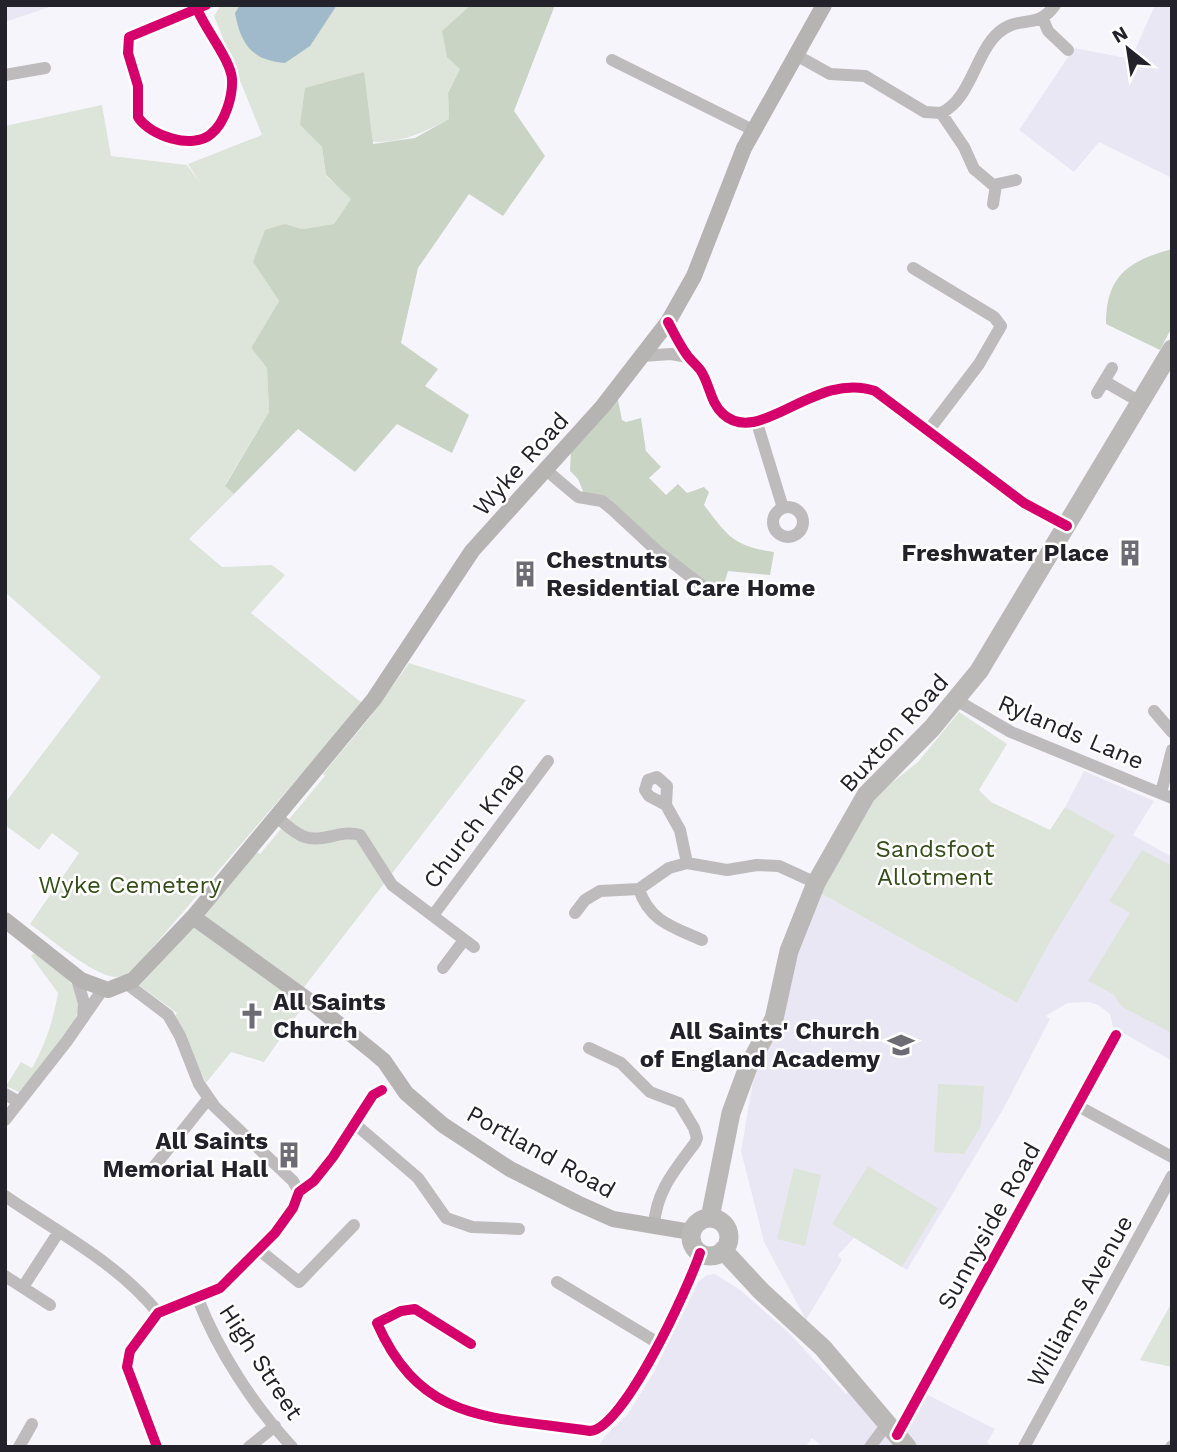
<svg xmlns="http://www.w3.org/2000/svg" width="1177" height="1452" font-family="'Work Sans',sans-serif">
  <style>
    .built { fill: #eae7f4 }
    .green { fill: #dde4d9 }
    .forest { fill: #cad4c4 }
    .water { fill: #a0b9cb }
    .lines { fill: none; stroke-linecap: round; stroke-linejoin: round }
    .minor { stroke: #bdbbbb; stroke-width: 12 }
    .major { stroke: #b6b4b3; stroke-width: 16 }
    .highway { stroke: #bab9b8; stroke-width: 19 }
    .cycleway-casing { stroke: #fff; stroke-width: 15 }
    .cycleway { stroke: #d6006c; stroke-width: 10 }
    .labels { text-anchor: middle; stroke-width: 5; stroke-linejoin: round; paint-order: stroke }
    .street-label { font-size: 24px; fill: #232129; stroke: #fff }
    .poi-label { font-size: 24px; font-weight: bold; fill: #232129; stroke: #fff; text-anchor: end }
    .park-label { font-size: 24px; fill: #354e1a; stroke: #fff }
  </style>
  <rect width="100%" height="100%" fill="#f6f5fc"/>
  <path class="built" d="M5 5H56L5 22Z
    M1155 5H1172V178L1099 142 1074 172 1019 130 1074 48 1131 59Z
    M1084 771 1154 801 1133 835 1172 857V1061L1113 1027 1110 1014 1098 1005 1089 1002 1068 1003 1052 1012 1046 1016 1050 1019 1005 1106 907 1270 854 1238 838 1255 842 1260 806 1320 764 1242 741 1151 754 1076 800 934 820 893 1017 1003 1051 940 1114 835 1065 807Z
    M715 1274 739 1289 787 1331 846 1394 852 1387 905 1447H823L812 1438 805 1447H598L605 1436 627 1415 654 1372 698 1282 707 1275Z
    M924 1393 995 1429 987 1442 991 1447H907L903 1431Z"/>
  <path class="green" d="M221 5H471L460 69 448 93 449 119C385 154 367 143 300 125L322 147 326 176 352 198 334 224 302 229 284 224 253 262 279 301 251 348 267 368 269 412 225 485 234 494 189 539 222 567 272 565 285 575 251 613 362 703 135 968C128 973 124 977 115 977 92 975 50 938 30 924L79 853 52 833 39 850 5 825V803L101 677 5 592V126L102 105 111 156 187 165 200 183 188 164 262 135 214 16Z
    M409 663 526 700 301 991 306 1002 264 1062 231 1052 206 1083 175 1016 177 1013 139 985 257 852 260 854 325 776 323 774 371 716Z
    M959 712 1007 744 979 790 991 802 1050 830 1065 807 1115 835 1051 940 1017 1003 820 893 871 799 918 762Z
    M1142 850 1172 866V1033L1122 1007 1113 994 1088 981 1130 913 1109 901Z
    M36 952C50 963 70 977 78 994 89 1019 35 1072 19 1092L6 1086 21 1062 32 1068C46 1043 53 1021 58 993L31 956Z
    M938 1084 984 1086 981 1126 964 1154 934 1152Z
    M868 1166 938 1208 902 1267 832 1224Z
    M794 1168 821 1175 805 1246 777 1239Z
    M1172 1302V1367L1140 1360Z"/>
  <path class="forest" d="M471 5H555L514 111 545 156 503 216 469 194 418 268 401 343 438 369 425 386 469 415 452 453 397 424 355 472 298 429 234 494 225 486 269 412 267 368 251 348 279 301 253 262 265 230 285 224 302 229 334 224 351 199 326 175 322 147 300 125 305 88 364 72 373 144 415 138 449 119 448 93 460 69 447 57 442 31Z
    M1172 249V327L1160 350 1106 324C1106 276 1128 261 1172 249Z
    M618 400 622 420 626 422 641 418 646 451 661 467 649 478 666 495 678 484 687 493 704 487 709 492 704 505C728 537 734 546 774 552L770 575 728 571 724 584 701 581 585 496 578 479 570 471 571 449 611 404Z"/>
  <path class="water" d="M240 5H337L310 46 285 63C252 60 241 45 235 13Z"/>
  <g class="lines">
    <path class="minor" d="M198 11C206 30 231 61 232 79 233 96 225 123 211 134 193 150 150 136 138 117V86L128 53 129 37 206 5
      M1043 19 1048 31 1068 50
      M796 55 830 74 865 76 925 112 941 113C971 99 975 54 998 33 1019 14 1037 31 1055 5
      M612 60 753 130
      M5 75 45 68
      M941 113 964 147 974 169 993 185 1016 180
      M993 204 996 185
      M913 268 994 317 1001 326 979 364 928 431
      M668 322C674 333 679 344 687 355 691 361 697 365 701 371 710 385 710 402 723 414 760 448 815 370 875 391L1024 503 1067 526
      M642 356 671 354 688 357
      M1104 381 1140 402
      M1097 393 1112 368
      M757 423 783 508
      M546 470 578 497 602 501 613 510 657 551 709 591
      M773 522a15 15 0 1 1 30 0a15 15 0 1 1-30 0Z
      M956 700 1011 732 1172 798
      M1154 711 1172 732
      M657 777 667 786 666 805 649 796 645 790 648 780Z
      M1161 793 1172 750
      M666 805 680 830 687 863
      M277 817C285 824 295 834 305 837 323 843 341 829 360 835L392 885 474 947
      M639 889C649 921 673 927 702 940
      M575 913 585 900 600 891 639 889 669 868 687 863 727 870 757 865 779 866 816 883
      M434 914 548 761
      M443 968 464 940
      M76 976 84 1003 83 1018
      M127 984 168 1015 180 1036 199 1084 215 1107 293 1181 299 1192
      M589 1048 621 1063 650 1092 679 1103 694 1128 697 1138 695 1143C675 1170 656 1191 654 1226
      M5 1094 19 1102
      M1078 1106 1172 1157
      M5 1120 67 1041 103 989
      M355 1124 418 1178 446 1218 472 1227 519 1229
      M153 1168 208 1099
      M5 1196C57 1232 118 1263 158 1313
      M259 1250 299 1282 354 1225
      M5 1276 50 1305
      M557 1282 658 1343
      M23 1287 58 1233
      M198 1299C218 1351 254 1406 292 1447
      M471 1344 415 1309 401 1311 377 1323C422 1425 493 1416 590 1431 624 1429 689 1286 700 1253
      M897 1435 1116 1035
      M19 1447 32 1424
      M157 1447 127 1367 130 1351 158 1313 220 1288 275 1233 293 1208 299 1192 314 1181 333 1157 373 1095 382 1090
      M249 1447 275 1426
      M870 1447 887 1424
      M1024 1447 1172 1176
      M1171 1447 1172 1446"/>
    <path class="major" d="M193 917 315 1005 372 1051 384 1061 406 1093 443 1125 510 1169 577 1203 613 1219 691 1232
      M5 920 81 980 108 990 133 980 193 917 374 699 472 551 603 406 668 322 694 276 744 148 824 5"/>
    <path class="highway" d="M710 1218 731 1113 748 1067 774 1019 789 951 816 883 866 795 932 728 979 671 1172 349
      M691 1237a19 19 0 1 1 38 0a19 19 0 1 1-38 0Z
      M723 1250 761 1291 823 1348 907 1447"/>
    <g class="cycleway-casing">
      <path id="cycleway" d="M198 11C206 30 231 61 232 79 233 96 225 123 211 134 193 150 150 136 138 117V86L128 53 129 37 206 5
        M668 322C674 333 679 344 687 355 691 361 697 365 701 371 710 385 710 402 723 414 760 448 815 370 875 391L1024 503 1067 526
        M471 1344 415 1309 401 1311 377 1323C422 1425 493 1416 590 1431 624 1429 689 1286 700 1253
        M897 1435 1116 1035
        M157 1447 127 1367 130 1351 158 1313 220 1288 275 1233 293 1208 299 1192 314 1181 333 1157 373 1095 382 1090"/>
    </g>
    <use href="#cycleway" class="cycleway"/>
  </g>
  <defs>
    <g id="building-bare" transform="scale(2.1)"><path d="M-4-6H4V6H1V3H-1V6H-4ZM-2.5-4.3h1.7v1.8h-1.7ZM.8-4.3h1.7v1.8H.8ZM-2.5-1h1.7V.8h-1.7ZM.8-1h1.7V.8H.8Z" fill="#6d6b73" stroke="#fff" stroke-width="2.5" paint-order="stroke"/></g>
    <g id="church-bare" transform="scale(2.1)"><path d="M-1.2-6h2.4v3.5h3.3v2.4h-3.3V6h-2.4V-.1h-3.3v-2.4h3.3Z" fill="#6d6b73" stroke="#fff" stroke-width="2.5" paint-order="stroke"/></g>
    <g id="school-bare" transform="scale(2.1)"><path d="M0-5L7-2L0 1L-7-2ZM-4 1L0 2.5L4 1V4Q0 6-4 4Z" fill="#6d6b73" stroke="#fff" stroke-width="2.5" paint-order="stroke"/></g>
  </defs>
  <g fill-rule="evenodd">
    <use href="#building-bare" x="1130" y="553"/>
    <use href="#building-bare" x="525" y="574"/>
    <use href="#church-bare" x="252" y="1016"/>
    <use href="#school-bare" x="901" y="1045"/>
    <use href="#building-bare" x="289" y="1155"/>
  </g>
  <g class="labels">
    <g class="street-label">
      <text transform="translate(521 464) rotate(-48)" y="8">Wyke Road</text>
      <text transform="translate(1071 732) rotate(23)" y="8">Rylands Lane</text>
      <text transform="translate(894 733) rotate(-48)" y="8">Buxton Road</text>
      <text transform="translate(474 825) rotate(-53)" y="8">Church Knap</text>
      <text transform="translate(541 1152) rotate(29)" y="8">Portland Road</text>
      <text transform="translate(989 1226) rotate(-61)" y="8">Sunnyside Road</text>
      <text transform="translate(1080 1301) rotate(-61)" y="8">Williams Avenue</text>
      <text transform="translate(261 1362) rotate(57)" y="8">High Street</text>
    </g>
    <g class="poi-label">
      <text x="1109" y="561">Freshwater Place</text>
      <text x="546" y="568" text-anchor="start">Chestnuts<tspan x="546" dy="28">Residential Care Home</tspan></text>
      <text x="273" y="1010" text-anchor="start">All Saints<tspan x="273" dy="28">Church</tspan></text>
      <text x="880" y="1039">All Saints' Church<tspan x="880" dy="28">of England Academy</tspan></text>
      <text x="268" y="1149">All Saints<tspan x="268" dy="28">Memorial Hall</tspan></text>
    </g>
    <g class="park-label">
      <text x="935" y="857">Sandsfoot<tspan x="935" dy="28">Allotment</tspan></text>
      <text x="130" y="893">Wyke Cemetery</text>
    </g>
  </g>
  <rect width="1177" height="1452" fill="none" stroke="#232129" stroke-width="14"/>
  <g transform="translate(1128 49) rotate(330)" stroke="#ffffff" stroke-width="5" paint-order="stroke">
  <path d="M0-5L12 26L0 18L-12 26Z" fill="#232129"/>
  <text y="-10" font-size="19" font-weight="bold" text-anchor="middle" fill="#232129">N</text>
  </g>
</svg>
